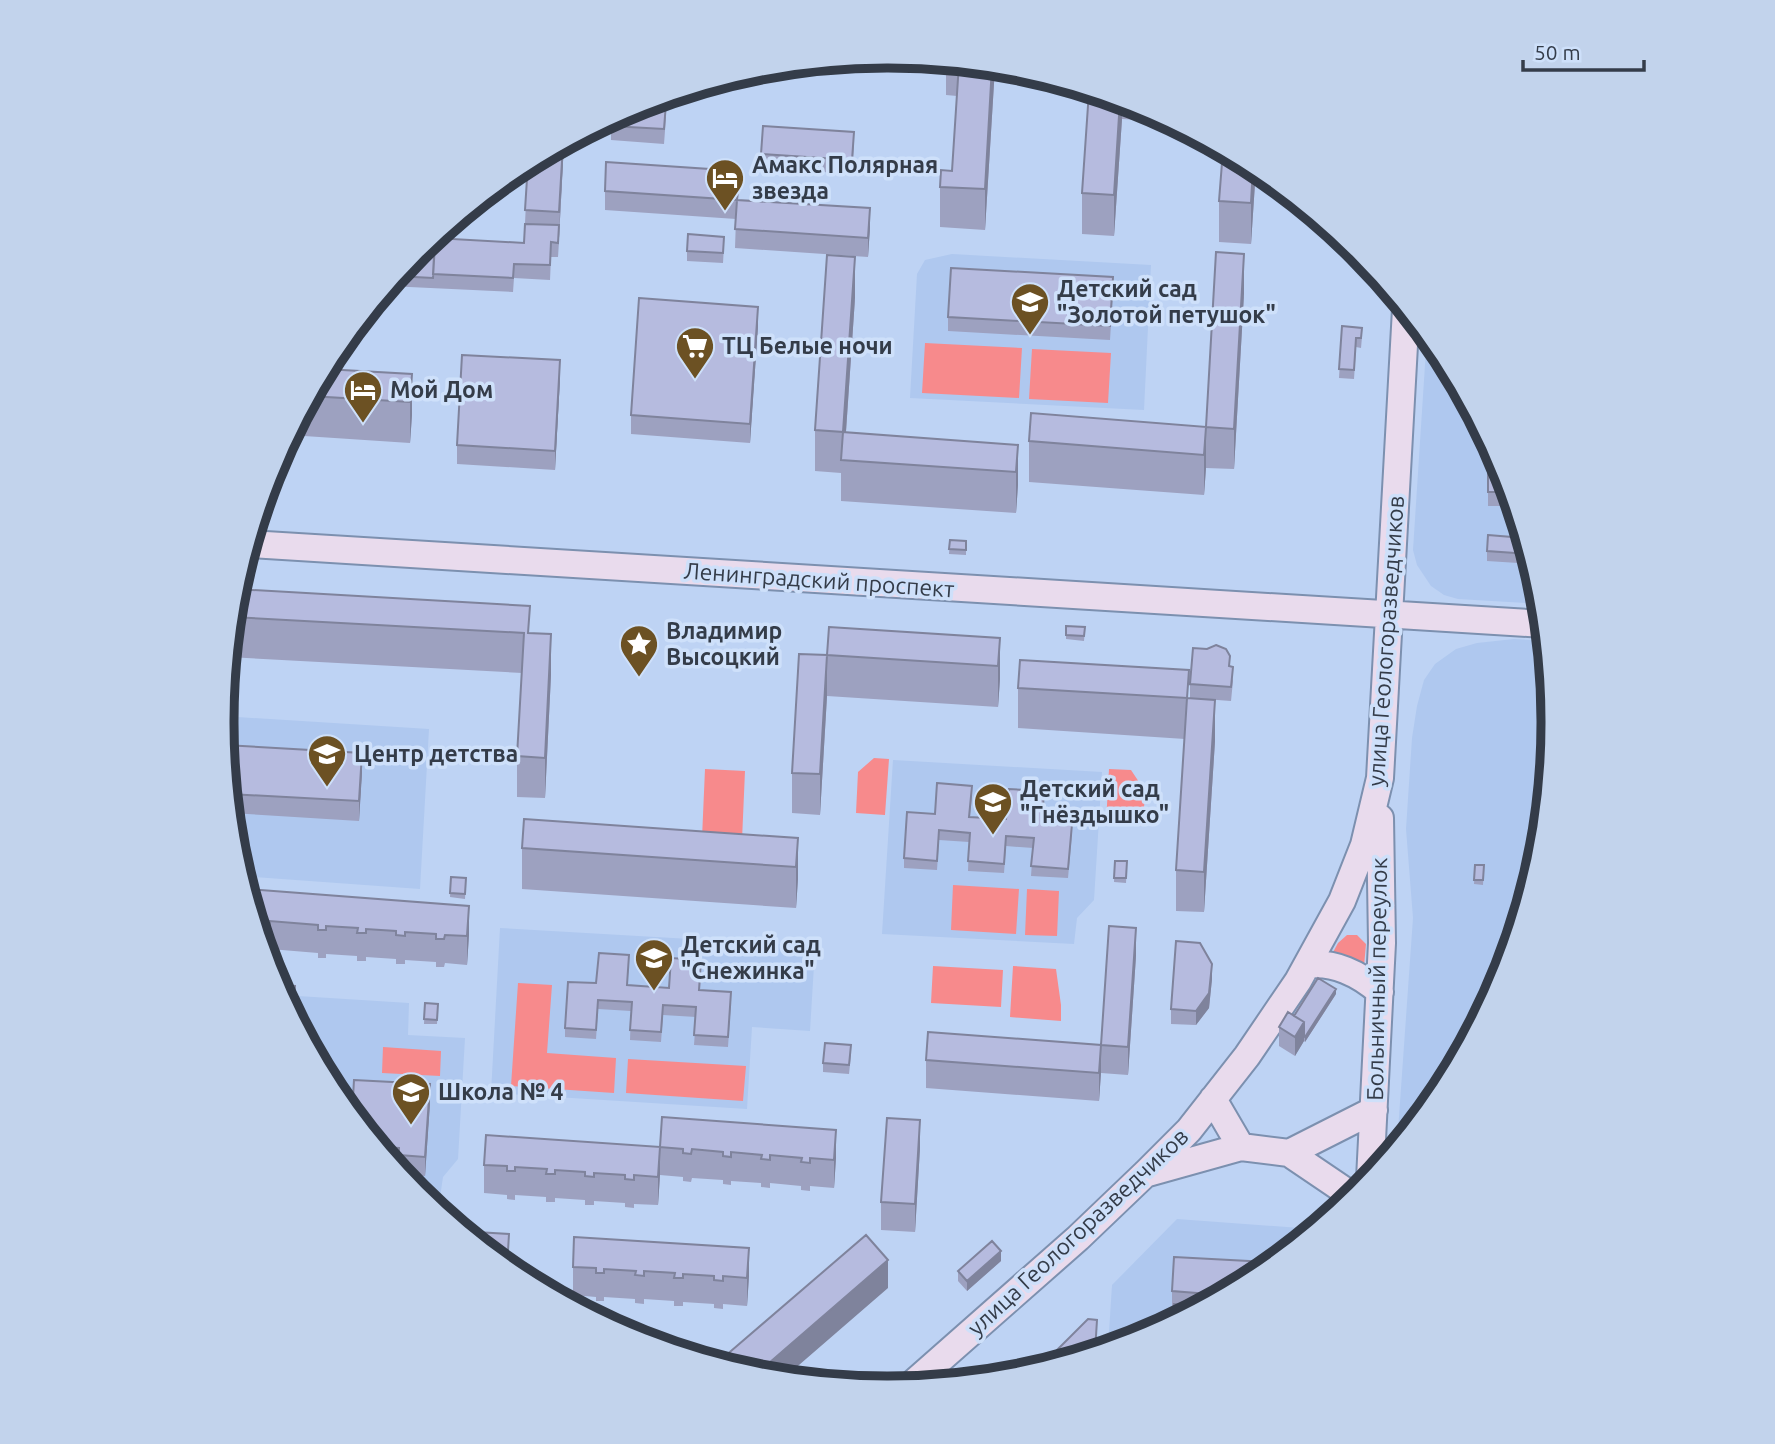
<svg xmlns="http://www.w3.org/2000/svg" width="1775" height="1444" font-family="Ubuntu,sans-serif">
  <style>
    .built { fill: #afc8ef }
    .green { fill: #f78a8c }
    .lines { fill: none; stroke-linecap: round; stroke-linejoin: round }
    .secondary-casing { stroke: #7c90af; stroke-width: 30 }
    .secondary { stroke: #e9dbed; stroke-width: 26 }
    .wall { fill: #9da1c0 }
    .shaded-wall { fill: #7f839c }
    .building { fill: #b6bbdf; stroke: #7f839c; stroke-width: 2 }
    .labels { text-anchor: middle; stroke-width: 7; stroke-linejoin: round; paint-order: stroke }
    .poi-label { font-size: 23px; font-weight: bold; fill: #343c49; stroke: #cee0fa; text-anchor: start }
    .street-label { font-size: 23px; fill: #343c49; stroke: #cee0fa }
    .rim { fill: none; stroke: #343c49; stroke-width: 9 }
  </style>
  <rect width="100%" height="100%" fill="#bed3f4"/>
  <path class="built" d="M887 56H889L888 67 819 63Z
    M952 254 1151 265 1144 410 910 398 917 274 925 260Z
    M1427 334 1441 352 1503 468 1541 592 1542 604 1458 599 1444 595 1431 586 1417 565 1413 550Z
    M1514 639 1546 641 1553 722 1541 852 1503 977 1441 1092 1397 1145 1413 918 1406 829 1412 738 1417 706 1424 680 1435 664 1456 649 1477 643Z
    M222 716 429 729 420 889 242 876 234 852Z
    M893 760 1102 772 1094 900 1077 918 1074 944 882 934Z
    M500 928 792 945 814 965 810 1031 752 1027 747 1109 491 1093Z
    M282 995 409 1003 408 1035 465 1038 458 1159 443 1177 438 1211 416 1193 334 1092Z
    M1177 1219 1314 1229 1257 1276 1142 1337 1108 1348 1112 1285Z"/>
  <path class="green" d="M925 343 1022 348 1019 398 922 393Z
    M1032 349 1111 353 1108 403 1029 399Z
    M874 758 889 759 885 815 856 813 858 772Z
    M705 769 745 771 742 840 702 838Z
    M1109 769 1131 770 1145 791 1143 826 1106 823Z
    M953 885 1019 889 1016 934 951 930Z
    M1027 889 1059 891 1057 936 1025 935Z
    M1347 935H1357L1366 944 1364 966 1331 956 1338 943Z
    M933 966 1003 970 1001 1007 931 1003Z
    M1013 966 1056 969 1061 1005V1021L1010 1017Z
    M518 983 552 985 547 1053 616 1058 614 1093 511 1086Z
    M383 1047 441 1051 440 1076 382 1073Z
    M628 1059 746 1066 743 1101 626 1093Z
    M605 1322 644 1325 643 1340Z"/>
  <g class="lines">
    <g class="secondary-casing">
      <path id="secondary" d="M249 544 1544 624
        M1307 965C1333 961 1360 974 1380 992
        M1213 1099 1241 1147
        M1289 1153 1374 1110
        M1148 1173 1241 1147 1289 1153 1354 1197
        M1370 1179 1382 943 1380 818
        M910 1386 1078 1238 1146 1173 1189 1130 1247 1056 1298 981 1342 901 1364 845 1380 778 1406 309"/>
    </g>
    <use href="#secondary" class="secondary"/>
  </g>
  <path class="wall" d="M946 62 995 67 985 230 940 227V187L952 171 957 96 946 95Z
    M1089 91 1142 106 1141 120 1122 119 1114 236 1082 234V193Z
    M666 117 664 144 611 140V118Z
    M564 143 558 257H551L550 280 514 278 513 292 388 286 417 251 524 243 528 163Z
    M854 146 852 174 761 168V154Z
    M1256 168 1251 244 1219 242V201Z
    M739 190 738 200 870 227 868 257 735 248 736 219 605 210V191Z
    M724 246 723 263 687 261V251Z
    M1113 291 1110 340 948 331V317Z
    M1244 294 1234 469 1206 468 1204 495 1029 482V441L1206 427Z
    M855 298 846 432 1018 445V485L1016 513 841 501V473L815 471V430Z
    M758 326 750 443 631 434V415Z
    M1342 326 1362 337 1361 348 1356 347 1354 379 1339 378Z
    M325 369 412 374V415L410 443 289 435Z
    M560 379 555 470 457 464V445Z
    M1488 464 1503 468 1515 506H1488Z
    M1524 538 1532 564 1487 561V551Z
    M950 540 966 541V555L949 554Z
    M234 592 530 633 551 675 545 798 517 797V756L522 673 228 657Z
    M1066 626 1085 627 1084 641 1066 639Z
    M1000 638V679L998 707 827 696 820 815 792 813V773L827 655Z
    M1230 666 1233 681 1231 701 1190 698V684Z
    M1018 688 1189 698 1215 741 1204 912 1176 911V870L1185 739 1018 728Z
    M224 745 362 772 359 821 230 813Z
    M972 796 970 817 1006 819 1044 801 1043 822 1072 834 1068 878 1031 876 1033 848 1006 846 1004 873 968 871 969 842 939 840 937 870 904 868V858L935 814Z
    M798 838V879L796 908 522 889V848Z
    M1115 861H1127L1126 883 1114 882Z
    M1475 865H1484L1483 885 1474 884Z
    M451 877 466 878 465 899 450 897Z
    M246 889 469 935 467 965 445 963 444 967H436V962L405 960V964H396V959L366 957V961H357V956L326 954V958H318V953L270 949V954H265Z
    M1136 956 1128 1075 1101 1073 1099 1101 926 1088V1060L1101 1045Z
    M629 965 627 985 669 988 701 969 700 990 731 1002 728 1047 694 1045 696 1017 663 1015 661 1042 630 1040 631 1011 598 1009 596 1039 565 1037V1028L596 983Z
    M1212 979 1209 1008 1196 1025 1171 1024V1009Z
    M1336 994 1305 1042 1304 1041 1295 1056 1279 1046V1027L1294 1016Z
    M425 1003 438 1004 437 1024H424Z
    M851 1055 849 1074 823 1072V1063Z
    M430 1103 425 1176 402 1175 399 1171V1167H395L352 1115Z
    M660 1147 836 1158 834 1188 810 1186V1191L801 1190V1186L770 1183V1188L761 1187V1183L731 1181V1185L723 1184V1180L692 1178 691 1182 683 1181V1177L660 1175 658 1205 634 1204V1208L625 1207V1203L594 1201V1205H585V1200L555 1198V1202H546V1197L515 1195V1200L507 1199V1195L484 1193V1165Z
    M920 1148 915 1232 881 1230V1202Z
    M1001 1261 967 1291 958 1281V1271Z
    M573 1267 749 1276 747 1306 723 1304V1309L714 1308V1304L683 1302V1306H674V1301L644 1299V1304L635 1303V1299L604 1297V1301H596V1297L573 1295Z
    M1257 1276 1173 1321V1306H1172V1291Z"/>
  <path class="shaded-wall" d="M992 66 995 67 985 230V189Z
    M1120 100H1122V119L1114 236V195Z
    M564 143 558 257 563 144Z
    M1253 166 1256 168 1251 244V203Z
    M870 208V227L868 257V238Z
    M1244 254V294L1234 469V429Z
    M855 257V298L844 460 843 432Z
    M758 307V326L750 443V424Z
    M560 360V379L555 470V451Z
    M412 374V415L410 443V402Z
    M1206 427V468L1204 495V455Z
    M1018 445V485L1016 513V472Z
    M551 634V675L545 798V758Z
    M1000 638V679L998 707V666Z
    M827 655V696L820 815V774Z
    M1215 700V741L1204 912V872Z
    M362 753V772L359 821V801Z
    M798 838V879L796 908V867Z
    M469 906V935L467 965V936Z
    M1136 928V956L1128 1075V1047Z
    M1212 964V979L1209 1008 1196 1025V1011Z
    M295 986V1005L294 1018 293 1015Z
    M1336 989V994L1305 1042V1037Z
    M1304 1022V1041L1295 1056V1037Z
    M1101 1045V1073L1099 1101V1073Z
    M430 1084V1103L425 1176V1157Z
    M920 1120V1148L915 1232V1204Z
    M836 1130V1158L834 1188V1160Z
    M660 1147V1175L658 1205V1177Z
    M749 1248V1276L747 1306V1278Z
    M1001 1251V1261L967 1291V1281Z
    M888 1260V1288L784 1378 755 1375Z"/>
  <path class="building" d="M959 63 992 66 985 189 940 187 941 170 952 171Z
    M1089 91 1120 100 1114 195 1082 193Z
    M650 101 666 103 664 129 611 126V118L633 107Z
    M763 126 854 132 852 160 761 154Z
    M563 144 559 212 525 210 528 163Z
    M1223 150 1253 166 1251 203 1219 201Z
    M606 162 739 171 737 200 870 208 868 238 735 229 737 200 605 191Z
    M525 224 559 225 558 243 551 242 550 265 514 264 513 278 433 274 435 238 524 243Z
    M688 234 724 237 723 253 687 251Z
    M427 243H435L433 278 396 276 417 251Z
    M1216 252 1244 254 1234 429 1206 427 1204 455 1029 441 1031 413 1206 427Z
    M827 255 855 257 843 432 1018 445 1016 472 841 460 843 432 815 430Z
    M951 268 1113 277 1110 326 948 317Z
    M639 298 758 307 750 424 631 415Z
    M1342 326 1362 328 1361 338H1356L1354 370 1339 369Z
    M462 355 560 360 555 451 457 445Z
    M325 369 412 374 410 402 310 396Z
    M1488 464H1501L1510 492H1488Z
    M1488 535 1524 538 1529 554 1487 551Z
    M950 540 966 541V550L949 549Z
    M235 589 530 606 528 633 551 634 545 758 517 756 524 633 232 617Z
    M1066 626 1085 627 1084 636 1066 635Z
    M829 627 1000 638 998 666 827 655Z
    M1216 645 1226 649 1230 656 1229 666 1233 667 1231 687 1190 684 1193 648 1207 649Z
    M799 654 827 655 820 774 792 773Z
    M1020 660 1189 670 1187 698 1018 688Z
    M1187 698 1215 700 1204 872 1176 870Z
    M224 745 362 753 359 801 229 794Z
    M937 783 972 786 969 817 1006 819 1009 789 1044 791 1042 822 1072 824 1068 869 1031 866 1034 838 1006 836 1004 864 968 861 970 833 939 830 937 861 904 858 907 812 935 814Z
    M524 819 798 838 796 867 522 848Z
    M1115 861H1127L1126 878H1114Z
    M1475 865H1484L1483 880H1474Z
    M451 877 466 878 465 894 450 893Z
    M246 889 469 906 467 936 445 935 444 939H436V934L405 932V936L396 935V931L366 929V933H357L358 928 326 926V930H318V925L270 921V926L261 925 262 921 255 920Z
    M1109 926 1136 928 1128 1047 1101 1045Z
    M1176 941 1200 943 1212 964 1209 993 1196 1011 1171 1009Z
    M599 953 629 955 627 985 669 988 671 958 701 960 699 990 731 992 728 1037 694 1035 696 1007 663 1005 661 1032 630 1030 632 1002 598 1000 596 1030 565 1028 568 982 596 983Z
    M1318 978 1336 989 1305 1037 1304 1036V1022L1294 1016Z
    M277 985 295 986 293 1015Z
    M425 1003 438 1004 437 1020 424 1019Z
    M1288 1012 1304 1022 1295 1037 1279 1027Z
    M928 1032 1101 1045 1099 1073 926 1060Z
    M825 1043 851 1045 849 1065 823 1063Z
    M354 1080 430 1084 425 1157 399 1155V1148L379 1147 352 1115Z
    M662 1117 836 1130 834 1160 810 1158V1163L801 1162 802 1158 770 1155V1160L761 1159 762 1155 731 1152V1157L723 1156V1152L692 1149 691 1154 683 1153V1149L660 1147 658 1177 634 1175V1180L625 1179V1175L594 1173V1177L585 1176V1172L555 1170V1174H546L547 1169 515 1167V1171H507V1166L484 1165 486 1135 660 1147Z
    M887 1118 920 1120 915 1204 881 1202Z
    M476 1232 509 1234 507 1268 475 1241Z
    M866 1235 888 1260 755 1375 717 1363Z
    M574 1237 749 1248 747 1278 723 1276V1281L714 1280V1276L683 1274V1278H674L675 1273 644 1271V1276L635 1275 636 1271 604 1269V1273H596V1268L573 1267Z
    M992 1241 1001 1251 967 1281 958 1271Z
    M1174 1257 1267 1262V1268L1257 1276 1222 1295 1172 1291Z
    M1174 1304 1201 1306 1173 1321Z
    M1088 1319 1097 1320 1095 1352 1056 1363 1057 1350Z"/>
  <defs>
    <g id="hotel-pin" transform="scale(2.0125)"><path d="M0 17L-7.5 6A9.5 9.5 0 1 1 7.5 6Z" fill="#6c5123" stroke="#cee0fa"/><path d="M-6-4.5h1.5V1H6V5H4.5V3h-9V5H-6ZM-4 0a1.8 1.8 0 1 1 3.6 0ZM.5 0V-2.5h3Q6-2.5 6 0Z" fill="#fff"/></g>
    <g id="school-pin" transform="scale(2.0125)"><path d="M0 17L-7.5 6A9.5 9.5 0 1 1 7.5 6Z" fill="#6c5123" stroke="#cee0fa"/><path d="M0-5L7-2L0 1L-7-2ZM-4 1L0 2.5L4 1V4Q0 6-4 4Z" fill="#fff"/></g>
    <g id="supermarket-pin" transform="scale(2.0125)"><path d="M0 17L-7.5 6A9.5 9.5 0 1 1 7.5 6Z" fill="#6c5123" stroke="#cee0fa"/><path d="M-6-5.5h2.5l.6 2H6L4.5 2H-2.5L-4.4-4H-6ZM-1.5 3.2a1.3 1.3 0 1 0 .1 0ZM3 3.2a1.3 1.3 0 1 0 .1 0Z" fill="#fff"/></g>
    <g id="sight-pin" transform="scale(2.0125)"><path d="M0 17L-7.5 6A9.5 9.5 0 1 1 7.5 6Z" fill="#6c5123" stroke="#cee0fa"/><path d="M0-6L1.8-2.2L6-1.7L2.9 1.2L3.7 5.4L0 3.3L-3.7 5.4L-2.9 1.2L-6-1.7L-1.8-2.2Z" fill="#fff"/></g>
  </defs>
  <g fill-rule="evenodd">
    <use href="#hotel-pin" x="725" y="178"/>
    <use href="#school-pin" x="1030" y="302"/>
    <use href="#supermarket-pin" x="695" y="346"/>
    <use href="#hotel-pin" x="363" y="390"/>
    <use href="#sight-pin" x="639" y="644"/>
    <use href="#school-pin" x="327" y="754"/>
    <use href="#school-pin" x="993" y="802"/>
    <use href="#school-pin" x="654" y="958"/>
    <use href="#school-pin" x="411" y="1092"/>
  </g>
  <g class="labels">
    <g class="poi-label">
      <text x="752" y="173">Амакс Полярная<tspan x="752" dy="26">звезда</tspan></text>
      <text x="1057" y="297">Детский сад<tspan x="1057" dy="26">"Золотой петушок"</tspan></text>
      <text x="722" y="354">ТЦ Белые ночи</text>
      <text x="390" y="398">Мой Дом</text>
      <text x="666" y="639">Владимир<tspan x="666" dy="26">Высоцкий</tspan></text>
      <text x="354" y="762">Центр детства</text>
      <text x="1020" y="797">Детский сад<tspan x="1020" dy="26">"Гнёздышко"</tspan></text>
      <text x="681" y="953">Детский сад<tspan x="681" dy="26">"Снежинка"</tspan></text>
      <text x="438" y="1100">Школа № 4</text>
    </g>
    <g class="street-label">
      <text transform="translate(819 580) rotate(4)" y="8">Ленинградский проспект</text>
      <text transform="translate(1386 641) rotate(-86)" y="8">улица Геологоразведчиков</text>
      <text transform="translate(1377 979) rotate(-89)" y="8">Больничный переулок</text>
      <text transform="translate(1078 1232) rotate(-43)" y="8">улица Геологоразведчиков</text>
    </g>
  </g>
  <path d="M0 0H1775V1444H0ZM887 68H888A653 653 0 0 1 1541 721V723A653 653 0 0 1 888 1376H887A653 653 0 0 1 234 723V721A653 653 0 0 1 887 68Z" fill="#c2d3ec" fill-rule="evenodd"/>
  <path class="rim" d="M887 68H888A653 653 0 0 1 1541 721V723A653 653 0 0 1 888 1376H887A653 653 0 0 1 234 723V721A653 653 0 0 1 887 68Z"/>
  <path d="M1523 60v10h121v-10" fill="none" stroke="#343c49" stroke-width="3.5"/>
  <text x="1534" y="60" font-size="21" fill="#343c49" stroke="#cee0fa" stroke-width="5" paint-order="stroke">50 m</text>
</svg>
